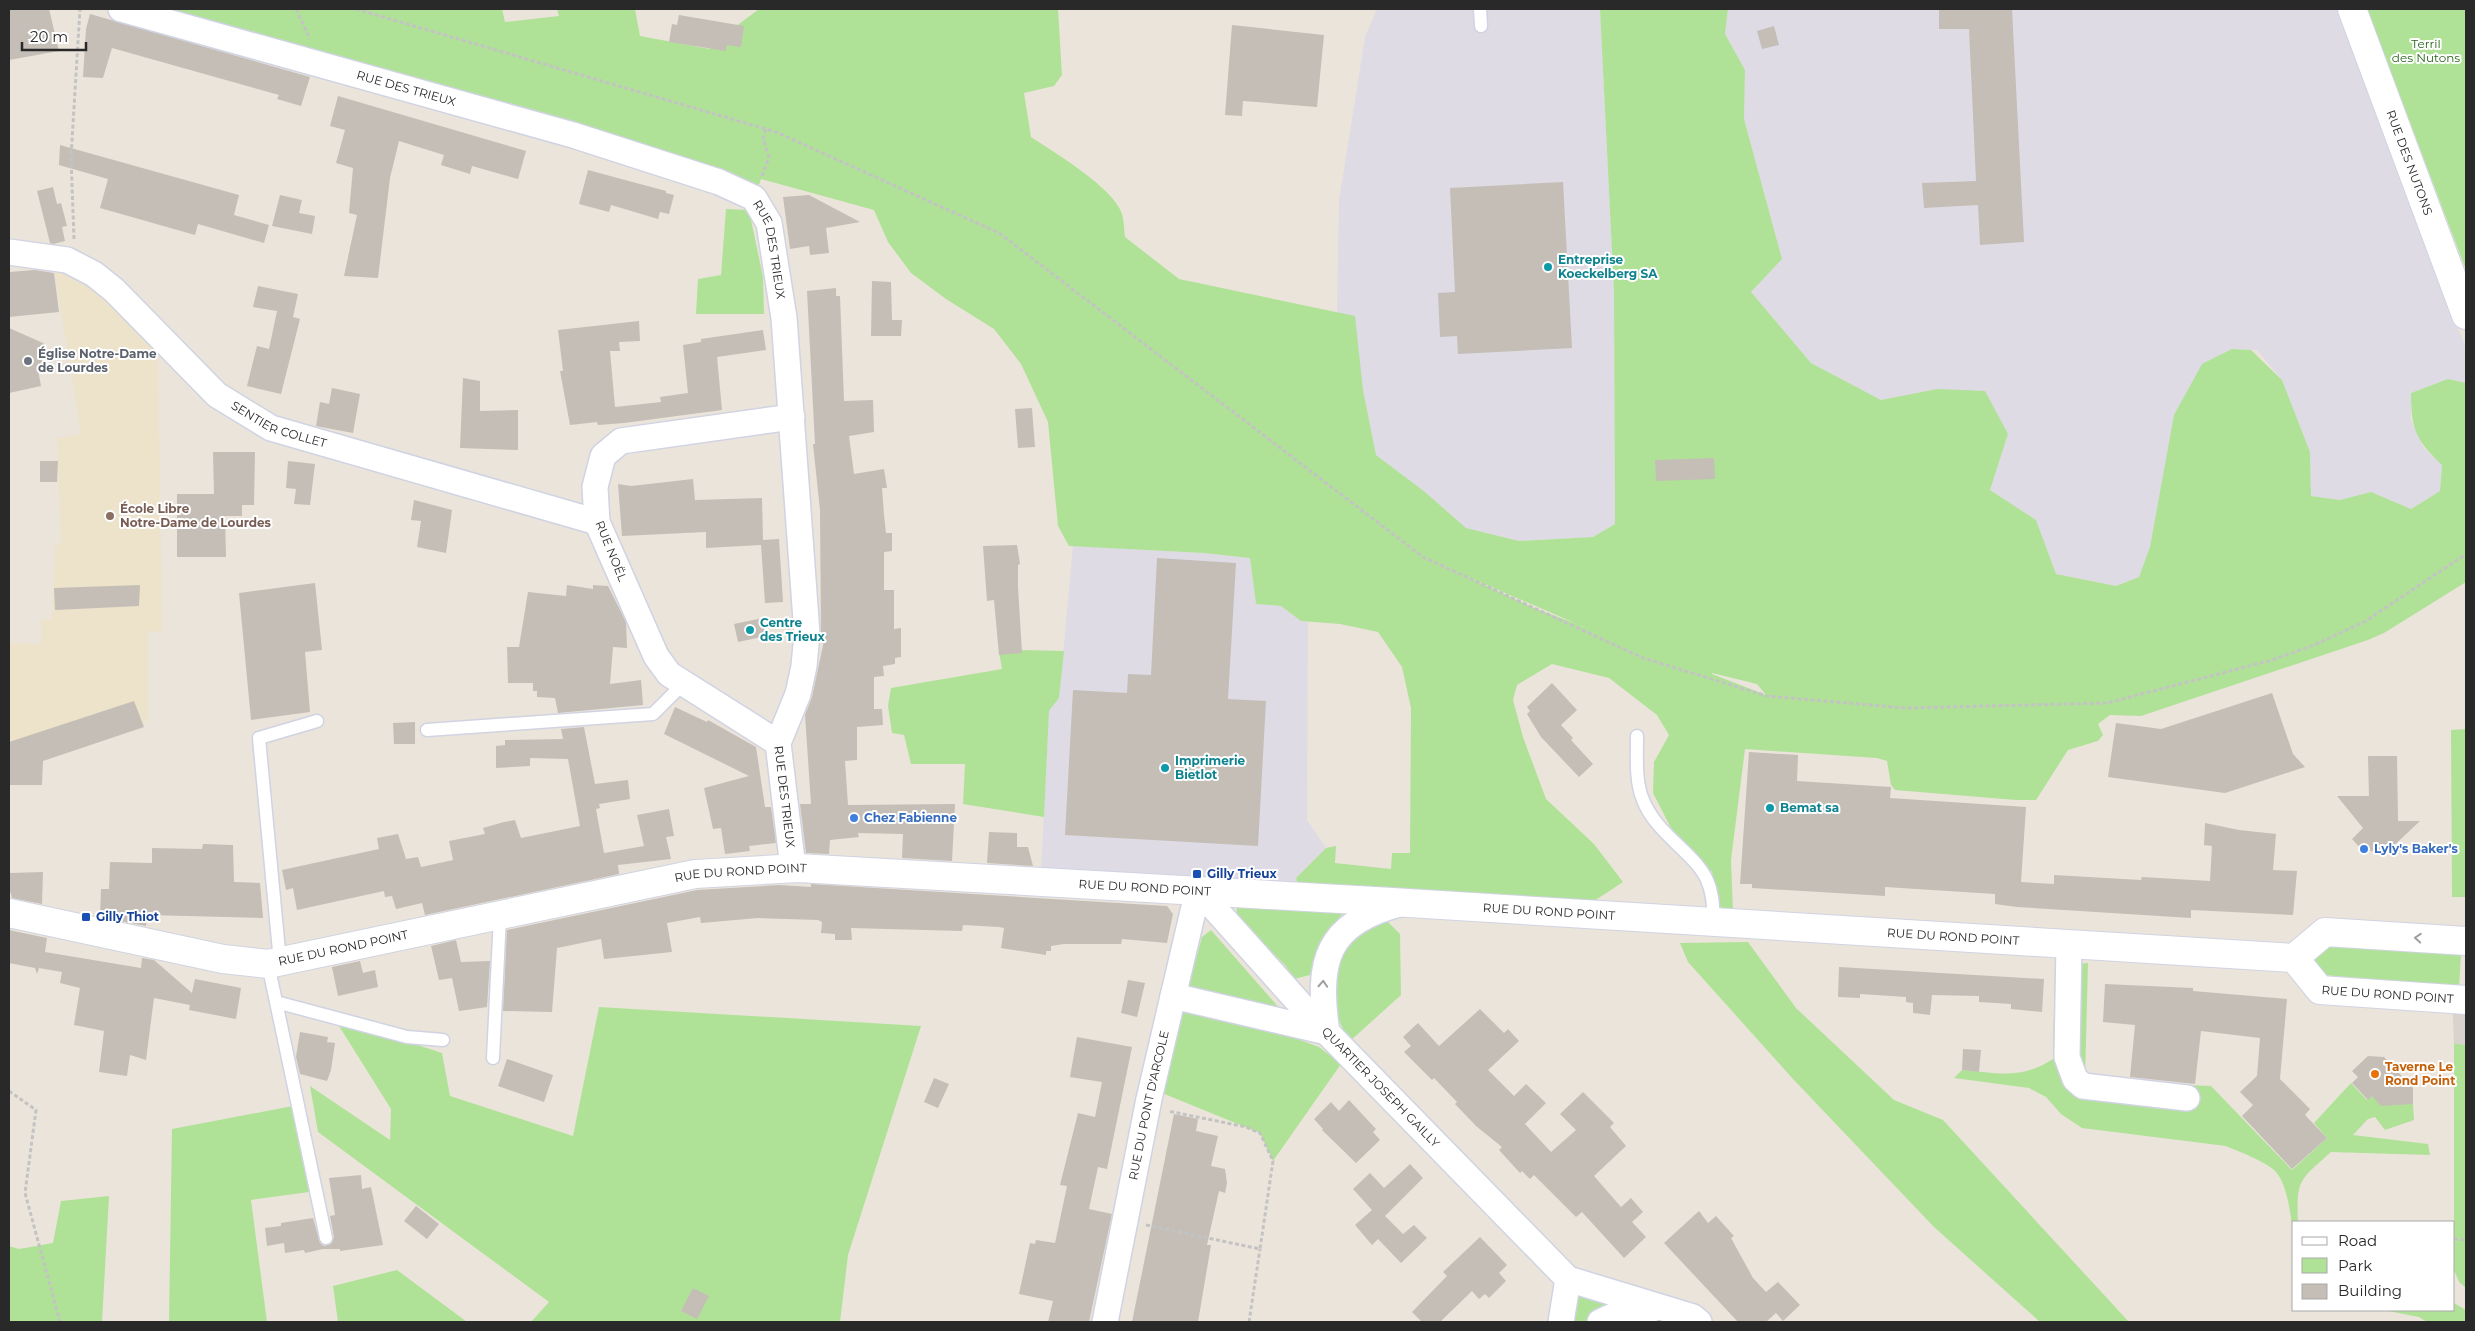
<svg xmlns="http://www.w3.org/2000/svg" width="2475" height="1331" font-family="Montserrat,sans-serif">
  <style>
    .industrial { fill: #dedbe4 }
    .education { fill: #ede2ca }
    .green { fill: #afe297; fill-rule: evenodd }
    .plaza { fill: #d8d4cd }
    .building { fill: #c4beb6 }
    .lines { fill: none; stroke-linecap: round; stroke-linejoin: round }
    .lane-casing { stroke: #d0d3e2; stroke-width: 15 }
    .street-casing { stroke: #d0d3e2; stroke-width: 28 }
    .secondary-casing { stroke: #d0d3e2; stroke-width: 30 }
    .path { stroke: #c3c3c3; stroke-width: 3; stroke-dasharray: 4 2.5; stroke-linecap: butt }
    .lane { stroke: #fff; stroke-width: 12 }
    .street { stroke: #fff; stroke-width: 25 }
    .secondary { stroke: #fff; stroke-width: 28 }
    .oneway { stroke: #9f9f9f }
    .culture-dot { fill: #0f9aa8; stroke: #fff; stroke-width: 2 }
    .worship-dot { fill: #6b7280; stroke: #fff; stroke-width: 2 }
    .education-dot { fill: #8d6e63; stroke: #fff; stroke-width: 2 }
    .shop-dot { fill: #3f7fe0; stroke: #fff; stroke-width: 2 }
    .transit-dot { fill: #1a4fb4; stroke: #fff; stroke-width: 2 }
    .food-dot { fill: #e8710a; stroke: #fff; stroke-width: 2 }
    .labels { text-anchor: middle; stroke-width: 4; stroke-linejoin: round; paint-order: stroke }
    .park-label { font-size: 12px; fill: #28651a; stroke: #fff }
    .street-label { font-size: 12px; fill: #292929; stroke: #fff }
    .culture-label { font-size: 12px; font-weight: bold; fill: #0d838f; stroke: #fff; text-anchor: start }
    .worship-label { font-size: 12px; font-weight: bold; fill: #5b616d; stroke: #fff; text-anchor: start }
    .education-label { font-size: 12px; font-weight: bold; fill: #785e54; stroke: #fff; text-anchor: start }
    .shop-label { font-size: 12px; font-weight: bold; fill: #366cbe; stroke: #fff; text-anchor: start }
    .transit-label { font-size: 12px; font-weight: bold; fill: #164399; stroke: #fff; text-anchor: start }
    .food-label { font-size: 12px; font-weight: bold; fill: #c56008; stroke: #fff; text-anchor: start }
  </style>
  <rect width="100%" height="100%" fill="#ebe4db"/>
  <path class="industrial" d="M1377 9H1600L1614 292 1615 524 1593 537 1519 541 1466 528 1425 492 1376 455 1363 390 1337 312 1339 201 1365 37Z
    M1728 9H2341L2466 349V383L2448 379 2411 393V420L2424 448 2442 465 2440 491 2411 509 2371 492 2340 500 2311 496 2310 452 2282 380 2257 350 2232 349 2139 577 2116 586 2056 574 2036 520 1990 490 2008 434 1937 389 1881 400 1811 363 1751 292 1782 259 1744 119 1745 70 1725 34Z
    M1073 546 1204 553 1250 558 1256 604 1281 606 1298 619 1308 622 1307 820 1326 848 1296 878 1299 888 1041 874 1049 711 1059 698Z"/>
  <path class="education" d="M54 267 99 292 158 351 162 631 148 632V721L9 766V643L41 644V619H52L55 545 61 543 57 438 81 434Z"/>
  <path class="green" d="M154 9H502L505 22 559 16 557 9H635L640 36 710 49 711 46 726 49 731 30 759 9H1058L1062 75 1054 86 1024 93 1031 137C1055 153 1113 187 1122 214 1124 221 1124 230 1125 237L1179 279 1355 316 1363 390 1376 455 1425 492 1466 528 1519 541 1593 537 1615 524 1614 292 1600 9H1728L1725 34 1745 70 1744 119 1782 259 1751 292 1811 363 1881 400 1937 389 1985 391 2008 434 1990 490 2036 520 2056 574 2116 586 2139 577 2150 547 2174 415 2202 364 2232 349 2251 350 2282 380 2310 452 2311 496 2340 500 2371 492 2411 509 2440 491 2442 465C2416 440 2411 430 2411 393L2448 379 2466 383V582L2384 633 2368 640 2141 716 2110 715 2098 724 2103 735 2098 741 2068 750 2036 800H2016L1895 790 1891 785 1887 761 1877 758 1745 749 1731 860 1733 912 1719 909 1712 872 1671 828 1653 793 1654 762 1669 735 1657 715 1609 678 1552 664 1517 685 1513 700 1523 737 1546 799 1594 844 1623 882 1588 905 1299 888 1296 878 1326 848 1336 846 1335 863 1391 869 1392 853H1410L1411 708 1402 667 1378 632 1340 624 1301 621 1281 606 1256 604 1250 558 1204 553 1069 546 1058 526 1048 422 1021 364 994 329 946 299 911 273 888 242 874 210 761 179 758 188 656 148 370 78ZM1466 576 1584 627H1585L1534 608ZM1712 673 1757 684 1766 695 1712 674Z
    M2367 9H2466V270Z
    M726 209 749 210 763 277 764 314H696L698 279 721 275Z
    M1020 650 1064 651 1059 698 1049 711 1044 817 963 804 965 764H911L904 735 892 733 888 706 891 688 1002 669 999 652Z
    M2466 729V897H2452L2451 730Z
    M1236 905 1347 908C1330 929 1317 948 1310 975L1294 979 1285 965 1238 919Z
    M1376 910 1400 934 1401 995 1349 1042 1332 1005 1330 980 1342 950 1373 925Z
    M1211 930 1281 1010H1258L1222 995 1187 992 1202 937Z
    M1748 942 1796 1008 1894 1100 1943 1120 2129 1322H2040L1934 1227 1793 1079 1688 962 1680 943Z
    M2340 946 2461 955 2459 988 2325 975 2312 966 2313 958 2323 948Z
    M2088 963 2085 1081 2211 1086 2292 1170 2327 1138 2314 1123 2351 1083 2367 1100 2372 1096 2413 1104 2414 1120 2385 1130 2375 1117 2368 1119 2353 1135 2428 1144 2430 1155 2331 1152C2300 1180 2296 1179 2298 1222H2294V1240C2291 1221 2289 1184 2274 1170 2264 1161 2240 1152 2226 1146L2082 1128 2061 1114 2046 1097 2029 1088 1954 1078 1962 1070C1998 1073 2021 1080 2053 1059L2055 966Z
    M599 1007 921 1026 848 1255 840 1322H531L549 1302 318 1132 310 1086 390 1140 391 1109 334 1018 442 1053 450 1096 573 1136Z
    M1178 1012 1262 1026 1319 1047 1341 1064 1273 1161 1260 1133 1162 1093Z
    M2454 1043 2466 1045V1288L2459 1282 2454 1270Z
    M298 1105 316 1191 251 1200 267 1322H169L172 1129Z
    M109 1196 102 1322H9V1246L19 1249 53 1243 61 1201Z
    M397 1270 467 1322H338L333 1286Z
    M1577 1295 1629 1303 1585 1322H1573Z
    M2454 1303 2466 1310V1322H2427L2419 1317 2383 1310H2454Z"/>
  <path class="plaza" d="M2452 999 2466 1000V1045L2454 1043Z"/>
  <path class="building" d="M9 9H49L59 51 9 60Z
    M1939 9H2012L2024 242 1980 245 1978 205 1924 208 1922 183 1976 181 1969 29H1939Z
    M90 14 310 77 301 106 277 99 279 95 112 48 103 78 83 77 86 29Z
    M679 15 744 26 741 47 727 45 726 51 669 42 672 24 677 25Z
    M1232 25 1324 35 1317 107 1243 101 1242 116 1225 115Z
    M1774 26 1779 45 1762 49 1757 31Z
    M338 96 526 151 518 179 472 166 470 174 441 165 444 155 399 141 390 178 378 278 344 276 357 215 349 213 353 168 336 163 345 130 330 126Z
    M60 145 239 195 234 215 269 225 264 243 198 224 195 235 100 208 108 179 59 165Z
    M588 170 666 191V193L674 195 669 214 660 212 658 219 611 205 609 212 579 204Z
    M1563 182 1572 348 1458 354 1457 336 1440 337 1438 293 1455 292 1450 188Z
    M53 187 57 204 61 203 67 226 62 227 65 241 53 244 50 243 37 191Z
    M280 195 302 200 299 213 315 216 312 234 272 226Z
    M809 195 860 222 826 228 829 253 810 255 809 246 790 249 783 197Z
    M35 270 54 273 59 312 9 317V272Z
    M872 281 891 282 892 320H902L901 336H871Z
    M258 286 298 294 293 317 300 319 281 394 247 386 257 346 269 349 277 311 253 307Z
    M836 288V296H840L844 401 873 400 874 432 849 436 854 474 884 469 887 488H882L884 515 886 533H892V551L884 552V590H894V629L901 628V657L895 658V664L883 666 884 676 874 677V709H882L883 725 857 727V760L845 761 848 805 955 804 952 861 902 858 903 834 858 833 859 837 830 840 829 854 806 853 800 804H811L805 715 812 697 825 636H821L820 510 813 444H815L807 291Z
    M639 321 640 341 619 342 620 351H610L615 407 661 402 660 397 688 393 683 345 701 342V339L763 330 766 350 717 357 722 410 624 423 598 425 597 422 570 425 560 371H563L558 330Z
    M9 328 43 343 47 349 49 357 45 365 38 370 41 386 9 393Z
    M463 378 480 381V411L518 410V450L460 448Z
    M332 388 360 394 353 433 316 426 320 402 329 404Z
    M1032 408 1035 447 1018 448 1015 409Z
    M213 452H255L254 505H242V516H225L226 557H177V494H214Z
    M1714 458 1715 479 1656 481 1655 460Z
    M40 461H58L57 482H40Z
    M288 461 315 464 310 505 294 504 296 489 286 488Z
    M693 479 695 500 762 498 763 540 779 539 783 602 765 603 761 545 706 548V532L622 536 618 484 631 486Z
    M414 500 452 510 446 553 417 547 421 521 411 520Z
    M1017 545 1020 564 1018 565V587L1022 653 999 655 994 600 987 601 983 546Z
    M1157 558 1236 563 1228 699 1266 701 1258 846 1065 835 1073 690 1127 693 1128 674 1151 675Z
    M315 583 322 650 305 652 310 712 251 720 239 593Z
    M140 585 139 606 55 610 54 588Z
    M567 585 593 589V585L608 586 626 622 627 648 613 647 610 684 641 680 643 705 558 713 555 698 537 697V691H533V683H508L507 647H519L528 592 566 596Z
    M763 618 766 636 738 642 734 624Z
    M1552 683 1577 710 1561 725 1573 738 1571 740 1593 764 1579 777 1541 737 1527 714 1530 711 1527 707Z
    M2272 693 2293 754 2305 767 2225 793 2108 777 2116 723 2161 729Z
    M134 701 144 727 43 761 42 785H9V742Z
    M675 707 707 722 708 720 756 747 765 807H771L776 843 749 846 750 851 725 854 721 828 713 829 704 788 749 776 664 734Z
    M415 722V744H394L393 723Z
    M584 727 595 784 628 780 630 799 599 804 600 808 596 809 604 853 644 846 637 815 669 809 674 836 666 837 671 859 618 865 619 874 425 915 422 903 396 909 392 896 385 897 384 891 297 910 293 888 286 890 282 870 379 849 377 838 398 834 406 859 418 857 421 867 453 860 449 841 485 834 483 828 504 822 515 820 521 838 580 826 568 759 530 758V766L496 768V746L505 745V740L563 739 561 729Z
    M1749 752 1798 755 1797 781 1891 787 1890 798 2026 807 2021 882 2054 884V875L2141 880 2142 877 2210 881 2212 846 2204 845 2205 823 2239 830 2276 834 2273 870 2297 871 2293 915 2191 910V918L2017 907 1995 904V894L1885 887V896L1752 888V884H1740Z
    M2368 756H2397L2398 821H2420L2386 853 2362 850 2352 839 2363 828 2337 796H2369Z
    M989 832 1017 833V847H1028L1033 866 987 863Z
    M203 844 233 845 234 882 260 883 263 918 147 915 146 926 100 917 101 889H109L110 862 152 863V848L202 849Z
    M43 872 42 904 12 898 9 887V873Z
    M811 884 1167 906 1173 914 1167 943 1122 939 1121 944H1064L1051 946V951H1046V955L1001 948 1004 928 999 927 963 925 962 931 851 928 852 940H835V934L821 933 822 922 818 920 758 918 701 923 700 917 667 923 672 952 604 959 601 939 557 948 552 1012 503 1011 507 930 697 890 779 885 811 887Z
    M9 930 47 938 45 952 141 968 142 958 154 960 192 993 195 979 241 988 236 1019 189 1010 190 1005 154 998 146 1060 130 1055 127 1076 99 1072 104 1031 74 1025 80 988 60 983 62 972 39 968 37 974 35 968 9 963Z
    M456 940 461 962 490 961 487 1007 459 1011 452 978 439 980 431 946Z
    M360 961 363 973 375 970 378 987 338 996 332 967Z
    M1839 967 2044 979 2042 1012 2011 1009V1004L1979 1002V996L1932 995 1930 1015 1913 1013V1003L1906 1002V997L1860 994V998L1838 997Z
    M1128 980 1145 983 1137 1017 1121 1013Z
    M2105 984 2193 988V991L2287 999 2280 1079 2310 1109 2305 1115 2327 1138 2292 1169 2242 1116 2253 1105 2240 1092 2257 1076 2260 1038 2201 1031 2195 1084 2130 1077 2135 1025 2103 1022Z
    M1480 1009 1504 1033 1508 1029 1519 1041 1488 1070 1514 1096 1526 1084 1546 1103 1525 1124 1551 1152 1576 1130 1560 1114 1583 1092 1614 1123 1610 1127 1626 1146 1594 1176 1621 1207 1631 1198 1643 1212 1632 1222 1646 1237 1624 1258 1582 1212 1576 1217 1534 1175 1530 1179 1522 1171 1520 1173 1499 1150 1502 1147 1476 1126 1455 1104 1457 1102 1434 1078 1432 1080 1404 1052 1411 1046 1403 1037 1418 1023 1439 1046Z
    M300 1032 328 1037 327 1042 335 1043 331 1070 327 1081 300 1074 296 1057Z
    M1077 1037 1132 1047 1107 1169 1098 1167 1089 1209 1112 1214 1089 1322H1048L1053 1301 1019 1294 1030 1243 1035 1244 1036 1240 1055 1243 1067 1186 1060 1185 1078 1113 1095 1117 1102 1082 1070 1077Z
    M1963 1049 1981 1050 1979 1072 1962 1070Z
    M2368 1056 2384 1057 2413 1088V1104L2381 1106 2372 1096 2368 1100 2352 1083 2358 1077 2352 1071Z
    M507 1059 553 1075 544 1102 498 1086Z
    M934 1078 949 1084 938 1108 924 1102Z
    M1349 1100 1376 1129 1373 1132 1380 1140 1356 1163 1322 1130 1323 1129 1314 1119 1331 1102 1339 1111Z
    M1174 1114 1198 1119 1196 1131 1218 1136 1211 1166 1225 1169 1227 1183 1225 1193 1219 1191 1207 1245H1211L1198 1322H1132Z
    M1410 1164 1423 1178 1385 1216 1403 1234 1414 1225 1427 1238 1401 1263 1378 1239 1372 1245 1355 1225 1372 1210 1353 1189 1370 1173 1384 1188Z
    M361 1175 362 1189 371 1187 383 1245 340 1251V1249H323L305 1253 304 1250 285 1253 284 1243 267 1246 265 1228 281 1226V1223L313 1218 320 1243 324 1246 331 1244 334 1237 330 1216 335 1215 329 1178Z
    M416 1206 439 1224 427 1239 404 1221Z
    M1699 1211 1708 1223 1716 1216 1734 1236 1731 1238 1753 1278 1766 1292 1778 1282 1800 1305 1783 1321 1776 1313 1766 1322H1738L1664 1243Z
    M1480 1237 1507 1265 1499 1273 1506 1281 1489 1298 1485 1294 1479 1299 1472 1291 1440 1322H1422L1412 1312 1447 1276 1443 1272Z
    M693 1288 709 1296 697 1319 681 1311Z"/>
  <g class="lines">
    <g class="lane-casing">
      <path id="lane" d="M1480 9 1481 26
        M427 730 653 714 683 684
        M1637 736C1637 757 1635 781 1643 800 1656 834 1695 853 1707 880 1713 893 1713 907 1714 921
        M280 962 259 738 317 721
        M268 964 326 1238
        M276 1002 407 1037 443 1040
        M493 1058 500 916"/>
    </g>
    <g class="street-casing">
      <g id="street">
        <path id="s1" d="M121 9 573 135 719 182 754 198 769 223 784 318 807 634 804 666 798 694 778 743 793 868"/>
        <path id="s2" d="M9 252 67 260 94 274 114 290 217 395 271 428 597 522"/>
        <path d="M778 743 669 674 656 656 597 522 595 487 603 456 621 441 792 417"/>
        <path id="s3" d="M1198 890 1310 1015 1568 1279 1693 1317 1699 1322"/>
        <path d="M2069 944 2067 1057 2075 1079 2083 1086 2187 1098"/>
        <path d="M1173 996 1327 1032C1316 962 1326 923 1400 904"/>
        <path id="s4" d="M1105 1322 1149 1099 1198 890"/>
        <path d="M1561 1322 1568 1279"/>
        <path d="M1600 1322C1617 1313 1632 1308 1652 1309"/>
      </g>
    </g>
    <g class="secondary-casing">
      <g id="secondary">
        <path id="s5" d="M2352 9 2466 315"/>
        <path id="s6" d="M9 913 223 959 268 964 695 874 798 868 1392 902 2294 958 2325 932 2466 941"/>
        <path id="s7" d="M2294 958 2320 990 2466 1000"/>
      </g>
    </g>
    <path class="path" d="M296 9 310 39
      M356 9 776 132 999 233 1423 557 1643 658 1767 696 1905 708 2107 703 2272 660 2314 645 2364 622 2466 554
      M762 176 769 157 763 139 766 129
      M74 239 71 157 80 9
      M9 1091 36 1110 25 1193 60 1322
      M1146 1225 1260 1249 1273 1161 1260 1133 1246 1127 1168 1111
      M2454 1239 2466 1240
      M1249 1322 1260 1249"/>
    <use href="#lane" class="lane"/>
    <use href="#street" class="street"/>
    <use href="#secondary" class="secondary"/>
  </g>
  <defs><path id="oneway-chevron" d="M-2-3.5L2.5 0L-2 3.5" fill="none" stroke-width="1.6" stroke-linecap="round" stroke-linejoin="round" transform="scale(1.25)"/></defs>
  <g class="oneway">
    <use href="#oneway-chevron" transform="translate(2418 938) rotate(-176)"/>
    <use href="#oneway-chevron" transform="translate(1323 984) rotate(-87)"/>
  </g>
  <g class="culture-dot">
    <circle cx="1548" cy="267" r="5"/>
    <circle cx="750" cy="630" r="5"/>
    <circle cx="1165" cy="768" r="5"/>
    <circle cx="1770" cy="808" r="5"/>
  </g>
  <circle class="worship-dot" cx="28" cy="361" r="5"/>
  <circle class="education-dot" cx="110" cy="516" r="5"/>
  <g class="shop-dot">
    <circle cx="854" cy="818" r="5"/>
    <circle cx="2364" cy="849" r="5"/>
  </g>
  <g class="transit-dot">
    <rect x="1192" y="869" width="10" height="10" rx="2.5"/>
    <rect x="81" y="912" width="10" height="10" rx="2.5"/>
  </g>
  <circle class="food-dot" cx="2375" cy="1074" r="5"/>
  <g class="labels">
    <g class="park-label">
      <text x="2426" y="48">Terril<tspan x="2426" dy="14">des Nutons</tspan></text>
    </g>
    <g class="street-label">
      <text dy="4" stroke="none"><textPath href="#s1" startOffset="296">RUE DES TRIEUX</textPath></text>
      <text dy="4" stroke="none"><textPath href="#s5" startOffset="164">RUE DES NUTONS</textPath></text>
      <text dy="4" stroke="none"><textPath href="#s1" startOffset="716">RUE DES TRIEUX</textPath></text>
      <text dy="4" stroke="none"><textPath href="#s2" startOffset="331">SENTIER COLLET</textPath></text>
      <text transform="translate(611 551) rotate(68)" y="4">RUE NOËL</text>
      <text dy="4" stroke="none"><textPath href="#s1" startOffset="1271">RUE DES TRIEUX</textPath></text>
      <text dy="4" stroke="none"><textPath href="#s6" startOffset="746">RUE DU ROND POINT</textPath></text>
      <text dy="4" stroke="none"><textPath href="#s6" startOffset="1151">RUE DU ROND POINT</textPath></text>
      <text dy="4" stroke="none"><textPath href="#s6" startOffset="1556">RUE DU ROND POINT</textPath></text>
      <text dy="4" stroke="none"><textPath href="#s6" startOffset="1961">RUE DU ROND POINT</textPath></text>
      <text dy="4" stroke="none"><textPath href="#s6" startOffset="341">RUE DU ROND POINT</textPath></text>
      <text dy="4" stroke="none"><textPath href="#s7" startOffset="109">RUE DU ROND POINT</textPath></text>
      <text dy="4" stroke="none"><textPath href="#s3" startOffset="269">QUARTIER JOSEPH GAILLY</textPath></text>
      <text dy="4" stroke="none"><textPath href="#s4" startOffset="221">RUE DU PONT D'ARCOLE</textPath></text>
    </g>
    <g class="culture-label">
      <text x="1558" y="264">Entreprise<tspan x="1558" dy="14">Koeckelberg SA</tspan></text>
      <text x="760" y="627">Centre<tspan x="760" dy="14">des Trieux</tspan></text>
      <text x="1175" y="765">Imprimerie<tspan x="1175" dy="14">Bietlot</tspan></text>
      <text x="1780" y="812">Bemat sa</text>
    </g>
    <g class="worship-label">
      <text x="38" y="358">Église Notre-Dame<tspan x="38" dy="14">de Lourdes</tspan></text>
    </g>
    <g class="education-label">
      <text x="120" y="513">École Libre<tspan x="120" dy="14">Notre-Dame de Lourdes</tspan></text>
    </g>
    <g class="shop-label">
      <text x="864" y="822">Chez Fabienne</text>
      <text x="2374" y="853">Lyly's Baker's</text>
    </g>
    <g class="transit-label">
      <text x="1207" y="878">Gilly Trieux</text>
      <text x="96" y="921">Gilly Thiot</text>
    </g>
    <g class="food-label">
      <text x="2385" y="1071">Taverne Le<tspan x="2385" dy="14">Rond Point</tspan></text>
    </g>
  </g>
  <rect width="2475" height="1331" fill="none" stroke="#292929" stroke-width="20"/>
  <rect x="2292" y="1221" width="162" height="90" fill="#ffffff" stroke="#a9a9a9"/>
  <rect x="2302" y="1237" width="25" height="8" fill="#ffffff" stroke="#a9a9a9"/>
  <text x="2338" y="1246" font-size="15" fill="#292929">Road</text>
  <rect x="2302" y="1258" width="25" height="15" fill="#afe297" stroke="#a9a9a9"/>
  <text x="2338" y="1271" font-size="15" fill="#292929">Park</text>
  <rect x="2302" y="1284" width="25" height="15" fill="#c4beb6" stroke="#a9a9a9"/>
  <text x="2338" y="1296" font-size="15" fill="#292929">Building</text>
  <path d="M22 42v8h64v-8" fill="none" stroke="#292929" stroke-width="2.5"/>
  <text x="30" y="42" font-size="15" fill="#292929" stroke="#ffffff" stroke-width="4" paint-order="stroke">20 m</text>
</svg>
